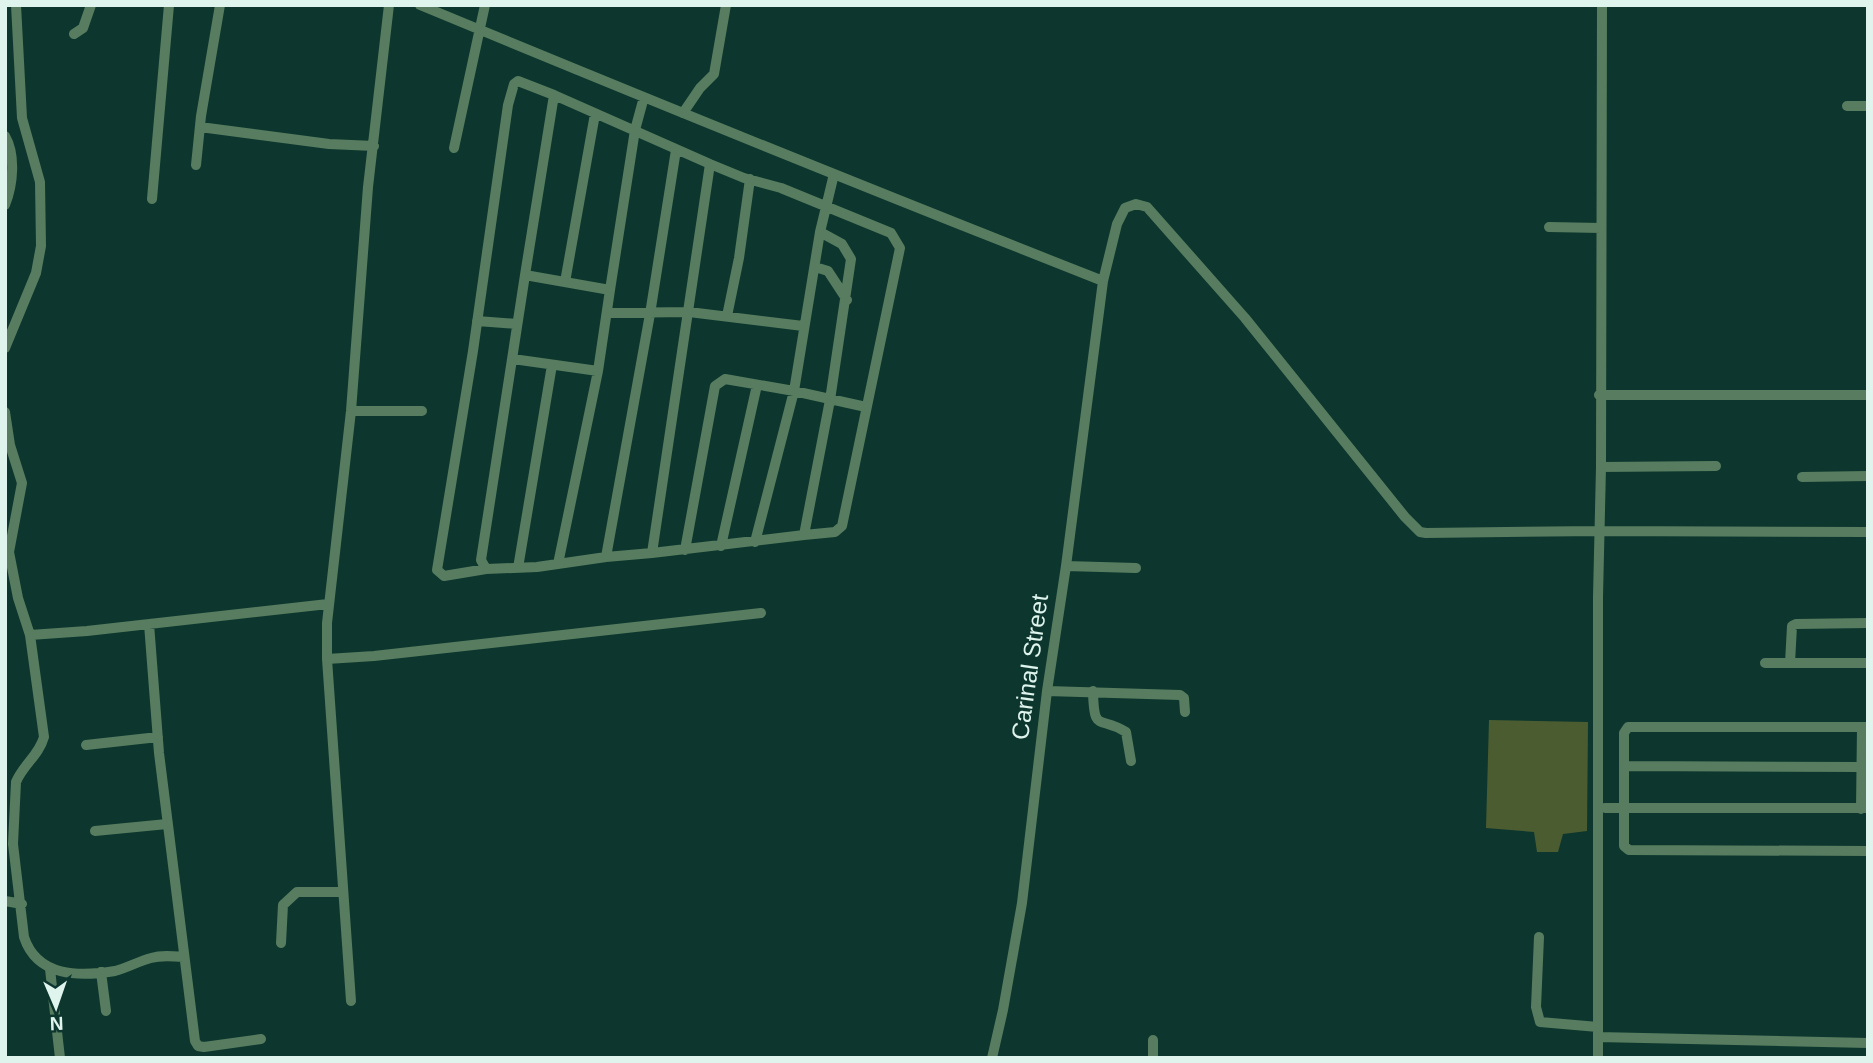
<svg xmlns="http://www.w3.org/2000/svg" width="1873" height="1063" font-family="Arial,sans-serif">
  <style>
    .green { fill: #4b5c31 }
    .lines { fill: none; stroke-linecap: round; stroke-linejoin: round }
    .street { stroke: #577c5f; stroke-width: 10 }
    .labels { text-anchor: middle; stroke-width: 5; stroke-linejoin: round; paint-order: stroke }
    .street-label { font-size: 24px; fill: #def4ed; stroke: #0d372e }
  </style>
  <rect width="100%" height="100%" fill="#0d372e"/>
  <path class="green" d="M1489 720 1588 722 1587 831 1563 834 1558 852H1537L1534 832 1486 828Z"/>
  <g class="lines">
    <path class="street" d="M420 5C647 99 874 191 1103 281L1117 224 1125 208 1136 204 1147 207 1245 318 1405 517 1420 532 1426 533 1599 531 1868 532
      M74 34 83 28 91 5
      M554 95 710 164 744 178 781 188 891 233 900 248 842 526 835 532 804 535
      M1847 106H1868
      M683 113 700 88 714 74 726 5
      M200 127 329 144 374 146
      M5 136C16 155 13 185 5 205
      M454 148 485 5
      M676 150 650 314 606 557 652 553 710 164
      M196 165 201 116 220 5
      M834 174 820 232 794 391 866 407
      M152 199 169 5
      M1549 227 1601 228
      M815 267 828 271 847 300
      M525 275 481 560 486 569 537 567 606 557
      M565 282 595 114
      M607 313 689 312 803 326
      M727 316 739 258 750 179
      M477 321 517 324
      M5 348 36 273 41 246 40 182 22 118 16 5
      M513 359 598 371
      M1599 395H1868
      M351 411H422
      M5 412 10 445 22 483 9 552 18 598 30 635 87 631 328 604
      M1601 467 1716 466
      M1802 477 1868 476
      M721 546 757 385
      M685 550 715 386 725 379 794 391 755 542
      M652 553 804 535 830 400 851 259 842 244 820 232
      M558 564 598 371 610 290
      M1066 566 1136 568
      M518 568 552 365
      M486 569 444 576 437 570 473 351 508 105 514 84 518 81 554 95 525 275 610 290 635 130 644 97
      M149 624 159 753 195 1041 198 1046 204 1047 261 1039
      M30 635 44 737C39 755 23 765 16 782L13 844 24 937C37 977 79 977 115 971 127 968 139 961 151 958 161 955 172 956 183 957
      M327 659 374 656 761 613
      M1765 663H1868
      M1790 663 1792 626 1796 624 1868 623
      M1047 691 1180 695 1184 698 1185 712
      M1093 691C1094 734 1099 715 1126 732L1131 761
      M1868 727H1628L1624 733V846L1629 850 1868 851
      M86 745 158 737
      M1624 766 1862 767
      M1605 808H1868
      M1861 809 1862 727
      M95 831 167 824
      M5 901 22 904
      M1539 937 1536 1007 1540 1022 1598 1027
      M281 943 283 905 297 892H343
      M50 969 60 1058
      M101 972 106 1011
      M351 1001 327 659V623L351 411 368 187 389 5
      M1598 1037 1868 1043
      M992 1058 1003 1010 1022 903 1047 691 1066 566 1103 281
      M1153 1058V1040
      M1598 1058V597L1601 467 1602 5"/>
  </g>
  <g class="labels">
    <g class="street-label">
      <text transform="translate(1030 667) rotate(-82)" y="8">Carinal Street</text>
    </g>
  </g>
  <rect width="1873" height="1063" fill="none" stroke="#def4ed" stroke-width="14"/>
  <g transform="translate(56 1007) rotate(178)" stroke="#0d372e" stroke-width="5" paint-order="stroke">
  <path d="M0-5L12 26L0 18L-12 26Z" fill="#def4ed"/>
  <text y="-10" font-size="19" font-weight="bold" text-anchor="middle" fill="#def4ed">N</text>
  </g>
</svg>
